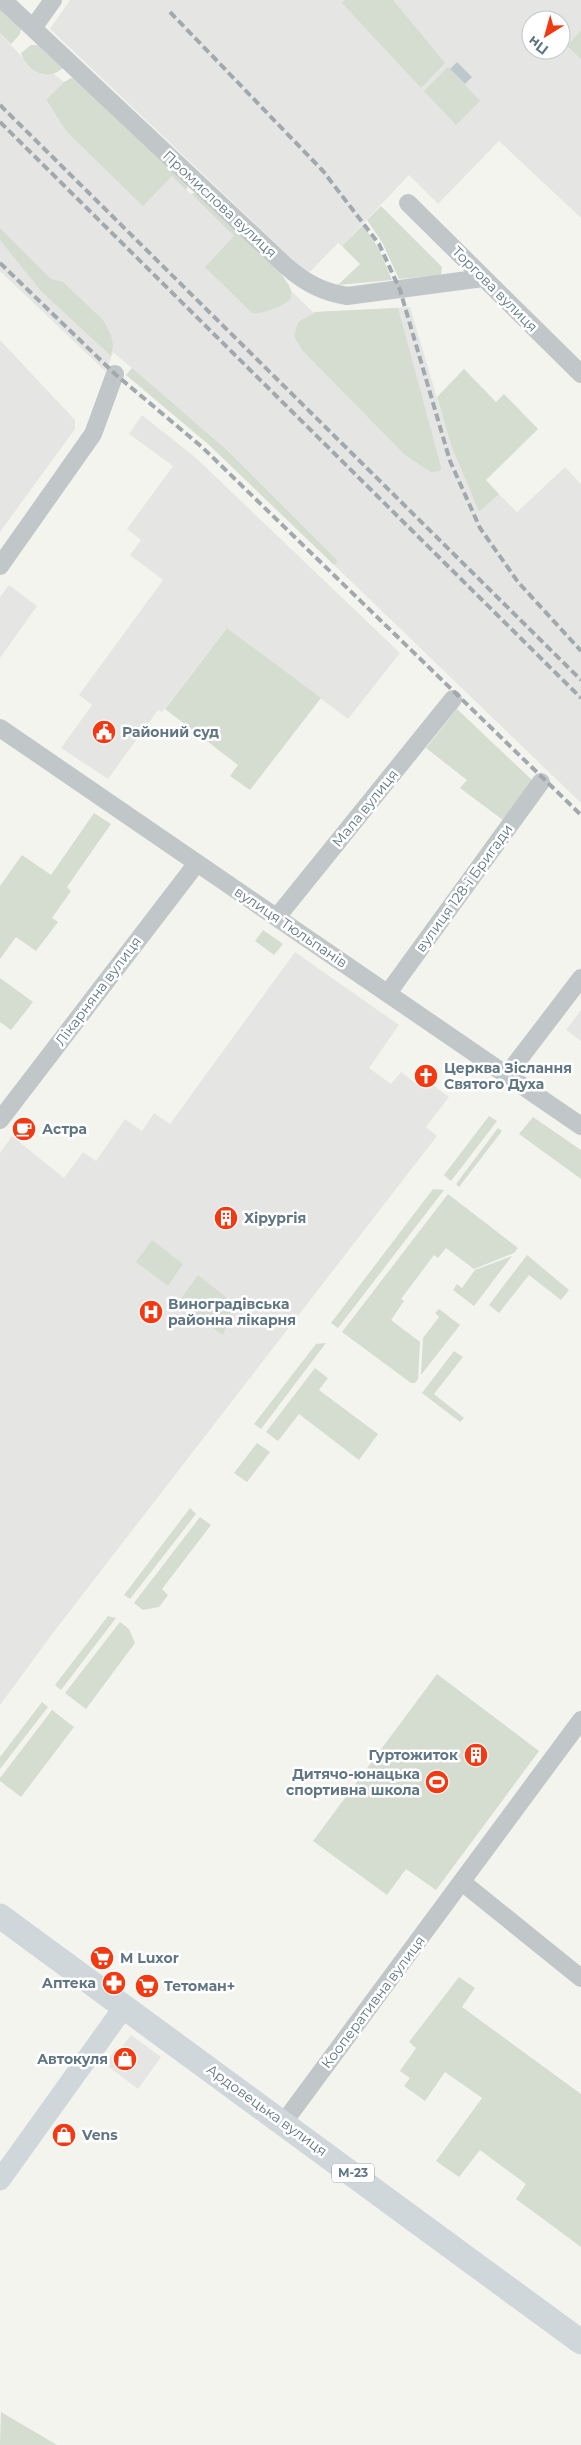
<svg xmlns="http://www.w3.org/2000/svg" width="581" height="2445" font-family="Montserrat,sans-serif">
  <style>
    .built { fill: #e5e6e3; fill-rule: evenodd }
    .green { fill: #d5dcd0 }
    .water { fill: #bbc9cd }
    .lines { fill: none; stroke-linecap: round; stroke-linejoin: round }
    .minor { stroke: #c1c6c9; stroke-width: 18 }
    .major { stroke: #d0d7da; stroke-width: 21 }
    .highway { stroke: #d0d7da; stroke-width: 25 }
    .rail { stroke: #a1a9ae; stroke-width: 4; stroke-dasharray: 8 4; stroke-linecap: butt }
    .labels { text-anchor: middle; stroke-width: 5; stroke-linejoin: round; paint-order: stroke }
    .shield { fill: #fff; stroke: #909fa9; stroke-width: 1 }
    .shield-label { font-size: 12px; font-weight: bold; fill: #607684 }
    .street-label { font-size: 14px; fill: #607684; stroke: #fff }
    .poi-label { font-size: 14px; font-weight: bold; fill: #607684; stroke: #fff; text-anchor: start }
  </style>
  <rect width="100%" height="100%" fill="#f4f4ef"/>
  <path class="built" d="M70 0H581V218L499 141 438 204 409 175 342 246 338 243 308 274 50 29ZM531 20H561V50H531Z
    M0 33 36 72 43 75 54 74 64 82 46 101 66 131 78 142 105 111 313 312 410 307 451 445 479 512 499 494 517 512 565 467 581 484V803L334 565 338 561 227 450 113 352 106 372 0 271Z
    M0 340 75 420V429L0 532Z
    M142 415 195 457 400 653 348 719 227 628 162 712 158 710 108 779 61 748 92 705 79 695 163 580 130 555 141 540 127 529 173 466 129 434Z
    M9 585 37 606 0 658V597Z
    M295 952 399 1025 369 1068 391 1084 401 1072 419 1086 425 1079 449 1097 426 1127 437 1136 56 1629 0 1705V1153L12 1136 64 1178 83 1152 96 1161 125 1119 142 1131 154 1113 170 1124Z
    M581 1010V1041L566 1030Z
    M131 2035 161 2057 138 2089 105 2064 115 2050 118 2052Z"/>
  <path class="green" d="M345 0H393L445 63 421 88 342 3Z
    M0 6 21 29 20 34 11 44 0 33Z
    M581 30V59L567 46Z
    M31 45H38L63 68C46 83 28 71 21 53Z
    M448 67 480 101 456 125 424 91Z
    M71 78 76 79 188 186 186 190 172 176 143 206 66 131 46 100 64 82Z
    M195 193C213 209 288 271 291 291 293 298 288 302 282 305 272 309 263 314 252 313L205 267 234 236 191 194Z
    M381 206 442 267 441 275 399 279 382 242 367 220Z
    M363 225 379 249 392 280 338 285 360 264 342 246Z
    M0 228 51 279 63 282 103 320 111 335 113 345 111 356 41 291 0 240Z
    M398 308 441 467 440 471 431 472 405 455 302 350 294 336 298 322 316 312Z
    M132 368 227 450 338 561 334 565 208 444 126 375Z
    M464 369 496 402 504 394 538 429 486 480 499 494 479 512 451 445 437 397Z
    M227 628 321 698 250 790 230 776 238 765 165 709Z
    M457 709 532 780 503 820 460 788 467 780 426 748Z
    M94 813 111 824 67 887 71 891 52 918 58 922 36 951 16 937 0 959V886L22 855 51 875Z
    M263 930 283 944 274 955 255 941Z
    M0 978 33 1002 11 1030 0 1022Z
    M489 1116 497 1121 451 1181 444 1175Z
    M533 1117 581 1150V1179L519 1134Z
    M498 1128 502 1131 459 1187 456 1184Z
    M433 1189 444 1190 338 1328 331 1323Z
    M448 1194 518 1248 514 1253 474 1269 446 1248 438 1258 434 1255 401 1299 404 1301 391 1320 420 1342 418 1379 415 1383H411L342 1332Z
    M152 1240 183 1264 168 1286 136 1262Z
    M527 1255 569 1290 561 1300 529 1275 499 1313 489 1305Z
    M512 1256 474 1306 453 1290 457 1284 462 1288 475 1270Z
    M198 1275 232 1302 233 1307 223 1335 177 1304Z
    M439 1309 460 1325 421 1375 423 1338 439 1317 435 1313Z
    M326 1343 261 1429 254 1424 316 1344Z
    M454 1351 463 1357 434 1394 464 1418 460 1422 422 1393Z
    M315 1368 328 1378 319 1390 378 1434 359 1460 299 1414 278 1441 266 1432Z
    M257 1443 270 1452 247 1482 234 1473Z
    M190 1508 196 1514 130 1599 124 1595Z
    M200 1517 211 1525 162 1589 168 1595 159 1607 143 1610 134 1603Z
    M108 1616 116 1618 61 1690 55 1685Z
    M120 1622 129 1629 135 1643 86 1709 65 1693Z
    M437 1674 539 1751 436 1890 406 1869 387 1895 313 1841Z
    M42 1702 48 1707 0 1769V1757Z
    M52 1710 74 1727 21 1797 0 1781V1778Z
    M459 1977 475 1988 462 2007 581 2094V2247L516 2199 526 2184 480 2150 459 2177 436 2161 482 2098 445 2072 425 2101 404 2086 410 2078 400 2071 416 2048 409 2042Z
    M1 2412 57 2445H0Z"/>
  <path class="water" d="M457 62 472 77 465 84 450 69Z"/>
  <g class="lines">
    <path class="minor" d="M3 0 286 266C305 283 323 292 347 296L483 278
      M33 28 53 0
      M408 203 581 374
      M0 566 93 434 115 374
      M0 728 581 1126
      M277 917 453 699
      M388 993 541 782
      M507 1075 581 978
      M0 1120 197 863
      M462 1882 581 1978
      M284 2122 581 1720"/>
    <path class="major" d="M0 2180 124 2007"/>
    <path class="highway" d="M0 1916 581 2342"/>
    <path class="rail" d="M170 12 323 171 379 244 400 290 450 461 480 528 518 582 581 651
      M0 105 581 680
      M0 122 581 698
      M0 263 115 374 202 447 581 815"/>
  </g>
  <defs>
    <g id="civic-disc" transform="scale(1.25)"><circle r="9.5" fill="#f33911" stroke="#fff"/><path d="M-.6-6.5H3V-4.5H.6V-3L4-1V1h2V6H-6V1h2V-1L-.6-3ZM-1.2 2.5V6h2.4V2.5Z" fill="#fff"/></g>
    <g id="church-disc" transform="scale(1.25)"><circle r="9.5" fill="#f33911" stroke="#fff"/><path d="M-1.2-6h2.4v3.5h3.3v2.4h-3.3V6h-2.4V-.1h-3.3v-2.4h3.3Z" fill="#fff"/></g>
    <g id="cafe-disc" transform="scale(1.25)"><circle r="9.5" fill="#f33911" stroke="#fff"/><path d="M-5.5-4.5H6V0H3Q3 3.5 0 3.5H-2.5Q-5.5 3.5-5.5 0ZM3-3.2v2h1.7v-2ZM-6 4.5H4V6H-6Z" fill="#fff"/></g>
    <g id="building-disc" transform="scale(1.25)"><circle r="9.5" fill="#f33911" stroke="#fff"/><path d="M-4-6H4V6H1V3H-1V6H-4ZM-2.5-4.3h1.7v1.8h-1.7ZM.8-4.3h1.7v1.8H.8ZM-2.5-1h1.7V.8h-1.7ZM.8-1h1.7V.8H.8Z" fill="#fff"/></g>
    <g id="hospital-disc" transform="scale(1.25)"><circle r="9.5" fill="#f33911" stroke="#fff"/><path d="M-5-5h3v3.5h4V-5h3V5h-3V1.5h-4V5h-3Z" fill="#fff"/></g>
    <g id="stadium-disc" transform="scale(1.25)"><circle r="9.5" fill="#f33911" stroke="#fff"/><path d="M0-5a6.5 5 0 1 0 0 10a6.5 5 0 1 0 0-10ZM-3.5-1.8h7v3.6h-7Z" fill="#fff"/></g>
    <g id="supermarket-disc" transform="scale(1.25)"><circle r="9.5" fill="#f33911" stroke="#fff"/><path d="M-6-5.5h2.5l.6 2H6L4.5 2H-2.5L-4.4-4H-6ZM-1.5 3.2a1.3 1.3 0 1 0 .1 0ZM3 3.2a1.3 1.3 0 1 0 .1 0Z" fill="#fff"/></g>
    <g id="pharmacy-disc" transform="scale(1.25)"><circle r="9.5" fill="#f33911" stroke="#fff"/><path d="M-2-6h4v4h4v4h-4v4h-4v-4h-4v-4h4Z" fill="#fff"/></g>
    <g id="shop-disc" transform="scale(1.25)"><circle r="9.5" fill="#f33911" stroke="#fff"/><path d="M-5-2.5h2.3a2.7 3.5 0 0 1 5.4 0H5L5.5 6h-11ZM-1.5-2.5h3a1.5 2.3 0 0 0-3 0Z" fill="#fff"/></g>
  </defs>
  <g fill-rule="evenodd">
    <use href="#civic-disc" x="104" y="732"/>
    <use href="#church-disc" x="426" y="1076"/>
    <use href="#cafe-disc" x="24" y="1129"/>
    <use href="#building-disc" x="226" y="1218"/>
    <use href="#hospital-disc" x="151" y="1312"/>
    <use href="#building-disc" x="476" y="1755"/>
    <use href="#stadium-disc" x="437" y="1782"/>
    <use href="#supermarket-disc" x="102" y="1958"/>
    <use href="#pharmacy-disc" x="114" y="1983"/>
    <use href="#supermarket-disc" x="147" y="1986"/>
    <use href="#shop-disc" x="125" y="2059"/>
    <use href="#shop-disc" x="64" y="2135"/>
  </g>
  <g class="labels">
    <rect class="shield" x="332" y="2163.5" width="42" height="19" rx="4"/>
    <g class="shield-label">
      <text x="353" y="2177">М-23</text>
    </g>
    <g class="street-label">
      <text transform="translate(220 204) rotate(43)" y="5">Промислова вулиця</text>
      <text transform="translate(495 289) rotate(45)" y="5">Торгова вулиця</text>
      <text transform="translate(365 808) rotate(-51)" y="5">Мала вулиця</text>
      <text transform="translate(464 888) rotate(-54)" y="5">вулиця 128-ї Бригади</text>
      <text transform="translate(291 927) rotate(34)" y="5">вулиця Тюльпанів</text>
      <text transform="translate(98 991) rotate(-53)" y="5">Лікарняна вулиця</text>
      <text transform="translate(373 2002) rotate(-53)" y="5">Кооперативна вулиця</text>
      <text transform="translate(267 2110) rotate(36)" y="5">Ардовецька вулиця</text>
    </g>
    <g class="poi-label">
      <text x="122" y="737">Районий суд</text>
      <text x="444" y="1073">Церква Зіслання<tspan x="444" dy="16">Святого Духа</tspan></text>
      <text x="42" y="1134">Астра</text>
      <text x="244" y="1223">Хірургія</text>
      <text x="168" y="1309">Виноградівська<tspan x="168" dy="16">районна лікарня</tspan></text>
      <text x="458" y="1760" text-anchor="end">Гуртожиток</text>
      <text x="420" y="1779" text-anchor="end">Дитячо-юнацька<tspan x="420" dy="16">спортивна школа</tspan></text>
      <text x="120" y="1963">M Luxor</text>
      <text x="96" y="1988" text-anchor="end">Аптека</text>
      <text x="164" y="1991">Тетоман+</text>
      <text x="108" y="2064" text-anchor="end">Автокуля</text>
      <text x="82" y="2140">Vens</text>
    </g>
  </g>
  <g transform="translate(546 35) rotate(217)"><circle r="24" fill="#ffffff" stroke="#bfc8ce"/>
  <path d="M0-4L9 19L0 12L-9 19Z" fill="#f33911"/>
  <text y="-8" font-size="14" font-weight="bold" text-anchor="middle" fill="#607684">Пн</text>
  </g>
</svg>
